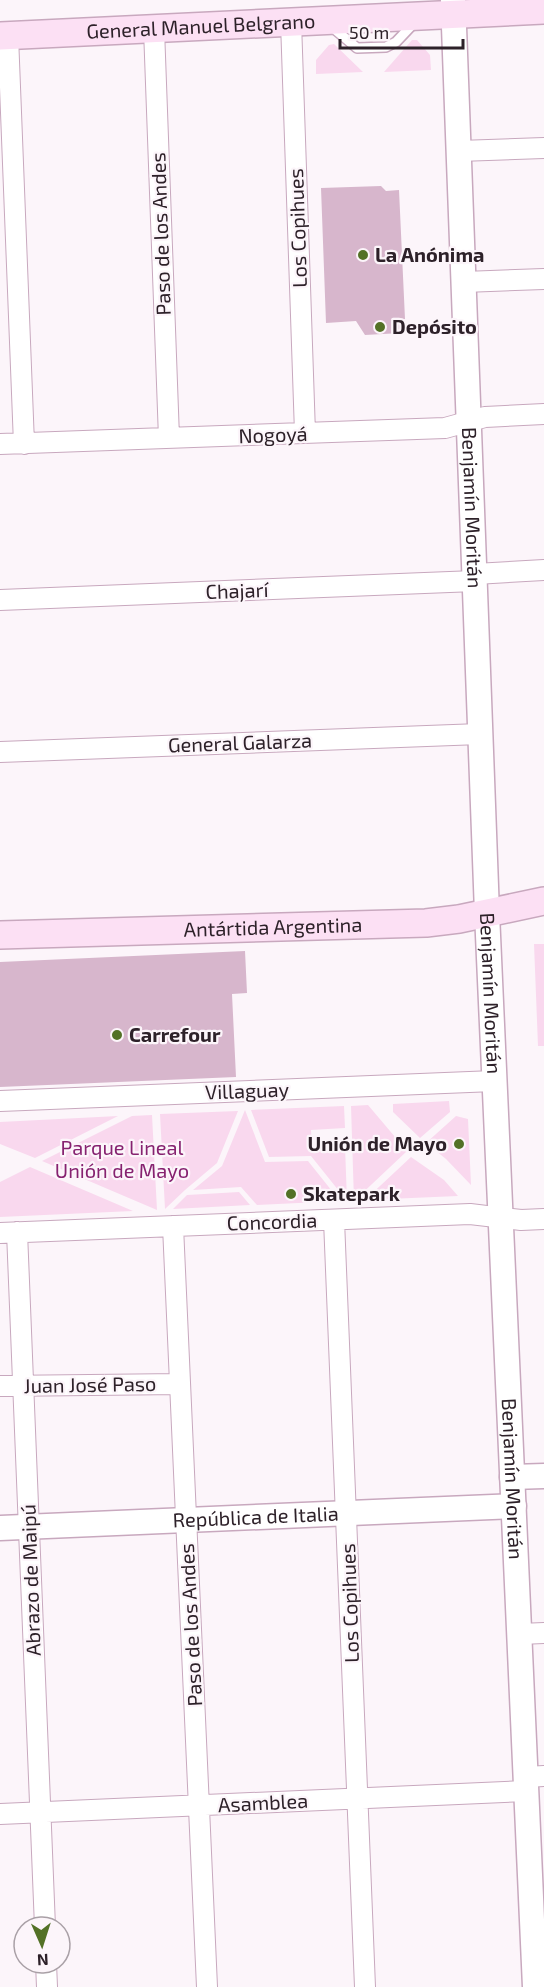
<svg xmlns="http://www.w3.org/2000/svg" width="544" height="1987" font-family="'Exo 2',sans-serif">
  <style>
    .green { fill: #f9d8ee }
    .building { fill: #d7b6cc }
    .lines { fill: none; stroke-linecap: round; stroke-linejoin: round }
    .service-casing { stroke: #c8a8be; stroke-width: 12 }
    .minor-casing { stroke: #c8a8be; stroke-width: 22 }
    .tertiary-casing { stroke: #c8a8be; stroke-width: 27 }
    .secondary-casing { stroke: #c8a8be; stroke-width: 30 }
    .service { stroke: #fff; stroke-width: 9 }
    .minor { stroke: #fff; stroke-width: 20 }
    .tertiary { stroke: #fff; stroke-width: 24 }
    .secondary { stroke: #fce0f4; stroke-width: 27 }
    .poi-dot { fill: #537126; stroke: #fcf5fa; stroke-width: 2 }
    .labels { text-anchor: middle; stroke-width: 4.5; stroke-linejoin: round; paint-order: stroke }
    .street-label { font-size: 20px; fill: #2d2129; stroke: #fcf5fa }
    .poi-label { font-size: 20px; font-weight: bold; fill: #2d2129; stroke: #fcf5fa; text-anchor: start }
    .park-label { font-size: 20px; fill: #862270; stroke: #fcf5fa }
  </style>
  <rect width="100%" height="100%" fill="#fcf5fa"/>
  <path class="green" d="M412 40H417L430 55 431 70 384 72Z
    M334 44 363 72 316 74V60L329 45Z
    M534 944H544V1046H538Z
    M449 1101 450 1112 420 1138 393 1112V1104Z
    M368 1105 401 1144 406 1152 354 1201 351 1106Z
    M344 1106 345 1128 311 1130 312 1147 345 1146 347 1201 311 1156 269 1157 251 1110Z
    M245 1110 265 1162 308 1161 340 1201 257 1205 241 1187 193 1190 222 1166Z
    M238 1111 217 1163 185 1190 165 1209 160 1114Z
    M152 1115 157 1210 42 1161 132 1116Z
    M118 1116 35 1158 0 1144V1122Z
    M456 1116 468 1119 471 1185 446 1159 426 1143Z
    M411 1157 444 1180 458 1196 365 1200Z
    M30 1167 133 1211 0 1217V1182Z
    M239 1192 250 1205 173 1209 187 1195Z"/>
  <path class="building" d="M381 186 386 191 399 190 405 319 401 320V333L365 335 356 321 326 323 321 188Z
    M245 951 247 993 232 994 236 1077 0 1087V962Z"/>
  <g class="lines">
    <g class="service-casing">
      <path id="service" d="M332 27 357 48 386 47 396 42 414 23"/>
    </g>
    <g class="minor-casing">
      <path id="minor" d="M291 22 305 433
        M154 29 169 438
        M8 36 24 444
        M459 151 544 148
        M464 282 544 279
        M0 444 445 428 485 417 544 414
        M475 574 544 570
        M0 600 475 581
        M0 752 480 734
        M0 1101 494 1081
        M334 1220 365 1987
        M173 1226 207 1987
        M17 1232 45 1927
        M0 1233 470 1214 521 1220 544 1219
        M0 1386 180 1384
        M520 1634 544 1633
        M526 1777 544 1776
        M0 1814 526 1791
        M46 1963 47 1987"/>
    </g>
    <g class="tertiary-casing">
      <g id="tertiary">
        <path id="s1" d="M453 0 487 913 535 1987"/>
        <path d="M512 1477 544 1476"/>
        <path id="s2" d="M0 1528 514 1506"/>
      </g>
    </g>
    <g class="secondary-casing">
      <g id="secondary">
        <path id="s3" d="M0 36 544 10"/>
        <path id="s4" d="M0 935 426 923 459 919 544 901"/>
      </g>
    </g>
    <use href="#service" class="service"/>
    <use href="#minor" class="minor"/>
    <use href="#tertiary" class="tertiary"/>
    <use href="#secondary" class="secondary"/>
  </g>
  <g class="poi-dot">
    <circle cx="363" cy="255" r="6"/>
    <circle cx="380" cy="327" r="6"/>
    <circle cx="117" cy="1035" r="6"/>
    <circle cx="459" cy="1144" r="6"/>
    <circle cx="291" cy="1194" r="6"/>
  </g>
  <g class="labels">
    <g class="street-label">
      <text dy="7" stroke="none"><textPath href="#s3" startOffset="201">General Manuel Belgrano</textPath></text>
      <text transform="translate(298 228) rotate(-92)" y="7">Los Copihues</text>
      <text transform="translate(161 234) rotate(-92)" y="7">Paso de los Andes</text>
      <text transform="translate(273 435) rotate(-2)" y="7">Nogoyá</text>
      <text dy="7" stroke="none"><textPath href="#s1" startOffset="508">Benjamín Moritán</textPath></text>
      <text transform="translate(237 591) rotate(-2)" y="7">Chajarí</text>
      <text transform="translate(240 743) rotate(-2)" y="7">General Galarza</text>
      <text dy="7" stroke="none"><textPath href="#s4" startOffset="273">Antártida Argentina</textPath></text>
      <text dy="7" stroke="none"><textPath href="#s1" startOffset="994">Benjamín Moritán</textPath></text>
      <text transform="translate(247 1091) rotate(-2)" y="7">Villaguay</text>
      <text transform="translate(272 1222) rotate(-2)" y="7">Concordia</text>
      <text transform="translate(90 1385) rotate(-1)" y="7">Juan José Paso</text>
      <text dy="7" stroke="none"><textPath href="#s1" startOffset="1480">Benjamín Moritán</textPath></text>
      <text dy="7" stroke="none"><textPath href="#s2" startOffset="256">República de Italia</textPath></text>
      <text transform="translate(31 1580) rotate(-92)" y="7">Abrazo de Maipú</text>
      <text transform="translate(350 1603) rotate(-92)" y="7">Los Copihues</text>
      <text transform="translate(191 1625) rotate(-93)" y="7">Paso de los Andes</text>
      <text transform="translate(263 1803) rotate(-3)" y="7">Asamblea</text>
    </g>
    <g class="poi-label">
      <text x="375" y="262">La Anónima</text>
      <text x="392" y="334">Depósito</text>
      <text x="129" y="1042">Carrefour</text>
      <text x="447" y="1151" text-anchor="end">Unión de Mayo</text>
      <text x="303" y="1201">Skatepark</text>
    </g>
    <g class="park-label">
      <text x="122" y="1155">Parque Lineal<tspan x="122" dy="23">Unión de Mayo</tspan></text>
    </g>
  </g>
  <g transform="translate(42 1945) rotate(177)"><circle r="28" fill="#fcf5fa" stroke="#a9a0a6" stroke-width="1.5"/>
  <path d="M0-4.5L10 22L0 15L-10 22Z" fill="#537126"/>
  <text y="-9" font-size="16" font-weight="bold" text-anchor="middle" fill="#2d2129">N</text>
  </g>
  <path d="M340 39v9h123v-9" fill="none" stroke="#2d2129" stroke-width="3"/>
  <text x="349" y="39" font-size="18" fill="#2d2129" stroke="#fcf5fa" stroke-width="4.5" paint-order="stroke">50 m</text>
</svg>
